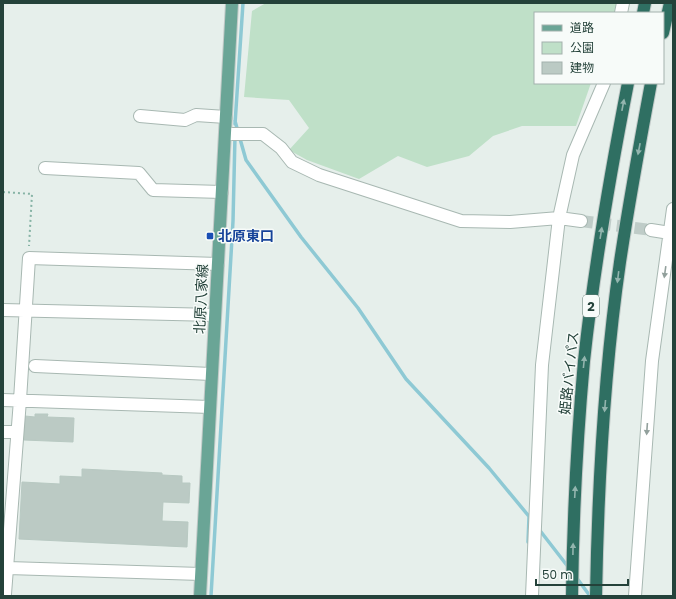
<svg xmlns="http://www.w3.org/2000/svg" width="676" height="599" font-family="Poppins,'Noto Sans JP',sans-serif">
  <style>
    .green { fill: #bfe0c8 }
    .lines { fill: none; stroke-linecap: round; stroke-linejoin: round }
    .stream { stroke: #8ec9d4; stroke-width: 3.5 }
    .building { fill: #bbcac4; stroke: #b8c9c2 }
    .minor-tunnel { stroke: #bfccc8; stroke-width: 12; stroke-dasharray: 12 6; stroke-linecap: butt }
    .minor-casing { stroke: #a8b8b2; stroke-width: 14 }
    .major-casing { stroke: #c2cac8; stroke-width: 14 }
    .highway-casing { stroke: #c2cac8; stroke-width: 14 }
    .path { stroke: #86b3a5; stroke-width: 2; stroke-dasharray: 2 3; stroke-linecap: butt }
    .minor { stroke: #fff; stroke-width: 12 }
    .major { stroke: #6aa596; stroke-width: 12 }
    .highway { stroke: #2f6f62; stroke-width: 12 }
    .oneway { fill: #93b5ae }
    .oneway2 { fill: #92a09c }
    .transit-dot { fill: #1a4fb4; stroke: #f7fbf9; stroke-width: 1.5 }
    .labels { text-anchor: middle; stroke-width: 3; stroke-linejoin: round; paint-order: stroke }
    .shield { fill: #f7fbf9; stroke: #637a73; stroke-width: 1 }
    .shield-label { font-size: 13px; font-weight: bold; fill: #24423a }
    .transit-label { font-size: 14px; font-weight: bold; fill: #164399; stroke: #f7fbf9; text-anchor: start }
    .street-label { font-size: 14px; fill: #24423a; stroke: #f7fbf9 }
  </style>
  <rect width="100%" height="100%" fill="#e6efeb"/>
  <path class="green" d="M266 3H618L615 13H535V83H591L576 126H522L493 136 469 156 427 167 398 156 359 179 307 160 289 150 309 128 289 100 244 97 252 11Z"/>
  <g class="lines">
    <path class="stream" d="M235 121 246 160 301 237 358 308 406 379 489 468 532 520
      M235 124 243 3
      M538 528 569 568
      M528 542 529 517
      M576 577 590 596
      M211 596 233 221 235 136"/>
  </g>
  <path class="building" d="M35 414H48L47 417 74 418 73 442 24 440 25 416 35 417Z
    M82 469 162 473V475L182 476V483H190L189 503 163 502 162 521 188 522 187 547 19 539 22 482 60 484V476L82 477Z"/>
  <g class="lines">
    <path class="minor-tunnel" d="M581 221 651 230"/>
    <g class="minor-casing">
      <path id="minor" d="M621 13 623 3
        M140 116 185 120 196 115 226 117
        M226 134H263L281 148 292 162 319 175 461 221 510 222 559 218 581 221
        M45 168 139 173 153 190 222 192
        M651 230 670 233
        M3 310 215 315
        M35 366 211 374
        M3 400 210 407
        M3 432H17
        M8 568 201 574
        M5 594 20 400 29 258 218 264
        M532 596 542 365 559 218 573 155 604 83
        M635 596 652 361 673 209"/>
    </g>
    <g class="major-casing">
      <path id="major" d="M200 596 232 3"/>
    </g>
    <g class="highway-casing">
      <path id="highway" d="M643 13 645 3
        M663 33 670 3
        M572 596C573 517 577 439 584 361 594 267 610 175 628 83
        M596 596C598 484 604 372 620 262 629 202 640 142 651 83"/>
    </g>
    <path class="path" d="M3 192 32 194 29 246"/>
    <use href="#minor" class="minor"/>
    <use href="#major" class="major"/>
    <use href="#highway" class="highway"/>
  </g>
  <defs><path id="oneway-solid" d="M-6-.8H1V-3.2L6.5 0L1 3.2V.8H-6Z"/></defs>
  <g class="oneway">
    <use href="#oneway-solid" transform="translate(623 105) rotate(-79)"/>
    <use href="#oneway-solid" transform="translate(639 149) rotate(101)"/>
    <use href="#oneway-solid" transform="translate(601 233) rotate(-81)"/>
    <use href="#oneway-solid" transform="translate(618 277) rotate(97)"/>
    <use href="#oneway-solid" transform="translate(584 362) rotate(-84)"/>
    <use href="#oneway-solid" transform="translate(605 406) rotate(95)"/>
    <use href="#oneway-solid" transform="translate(575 492) rotate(-87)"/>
    <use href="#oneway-solid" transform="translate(573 549) rotate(-89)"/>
  </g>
  <g class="oneway2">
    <use href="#oneway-solid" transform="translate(665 272) rotate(98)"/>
    <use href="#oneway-solid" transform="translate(647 429) rotate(94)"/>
  </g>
  <rect class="transit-dot" x="206" y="232" width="8" height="8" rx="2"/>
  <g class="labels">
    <rect class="shield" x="583" y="295" width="16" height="22" rx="3"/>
    <g class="shield-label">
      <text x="591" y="311">2</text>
    </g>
    <g class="transit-label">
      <text x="218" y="241">北原東口</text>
    </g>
    <g class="street-label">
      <text transform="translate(201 299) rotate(-87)" y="5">北原八家線</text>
      <text transform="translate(569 373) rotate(-84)" y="5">姫路バイパス</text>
    </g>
  </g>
  <rect width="676" height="599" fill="none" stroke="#24423a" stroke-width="8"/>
  <rect x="534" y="12" width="130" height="72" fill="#f7fbf9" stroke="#a3b1ad"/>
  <rect x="542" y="25" width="20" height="6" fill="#6aa596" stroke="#a3b1ad"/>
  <text x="570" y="32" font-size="12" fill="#24423a">道路</text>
  <rect x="542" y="42" width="20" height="12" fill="#bfe0c8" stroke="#a3b1ad"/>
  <text x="570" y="52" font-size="12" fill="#24423a">公園</text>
  <rect x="542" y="62" width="20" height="12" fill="#bbcac4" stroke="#a3b1ad"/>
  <text x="570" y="72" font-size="12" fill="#24423a">建物</text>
  <path d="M536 579v6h92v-6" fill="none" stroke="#24423a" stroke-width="2"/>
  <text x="542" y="579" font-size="12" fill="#24423a" stroke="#f7fbf9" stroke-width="3" paint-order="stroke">50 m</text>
</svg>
